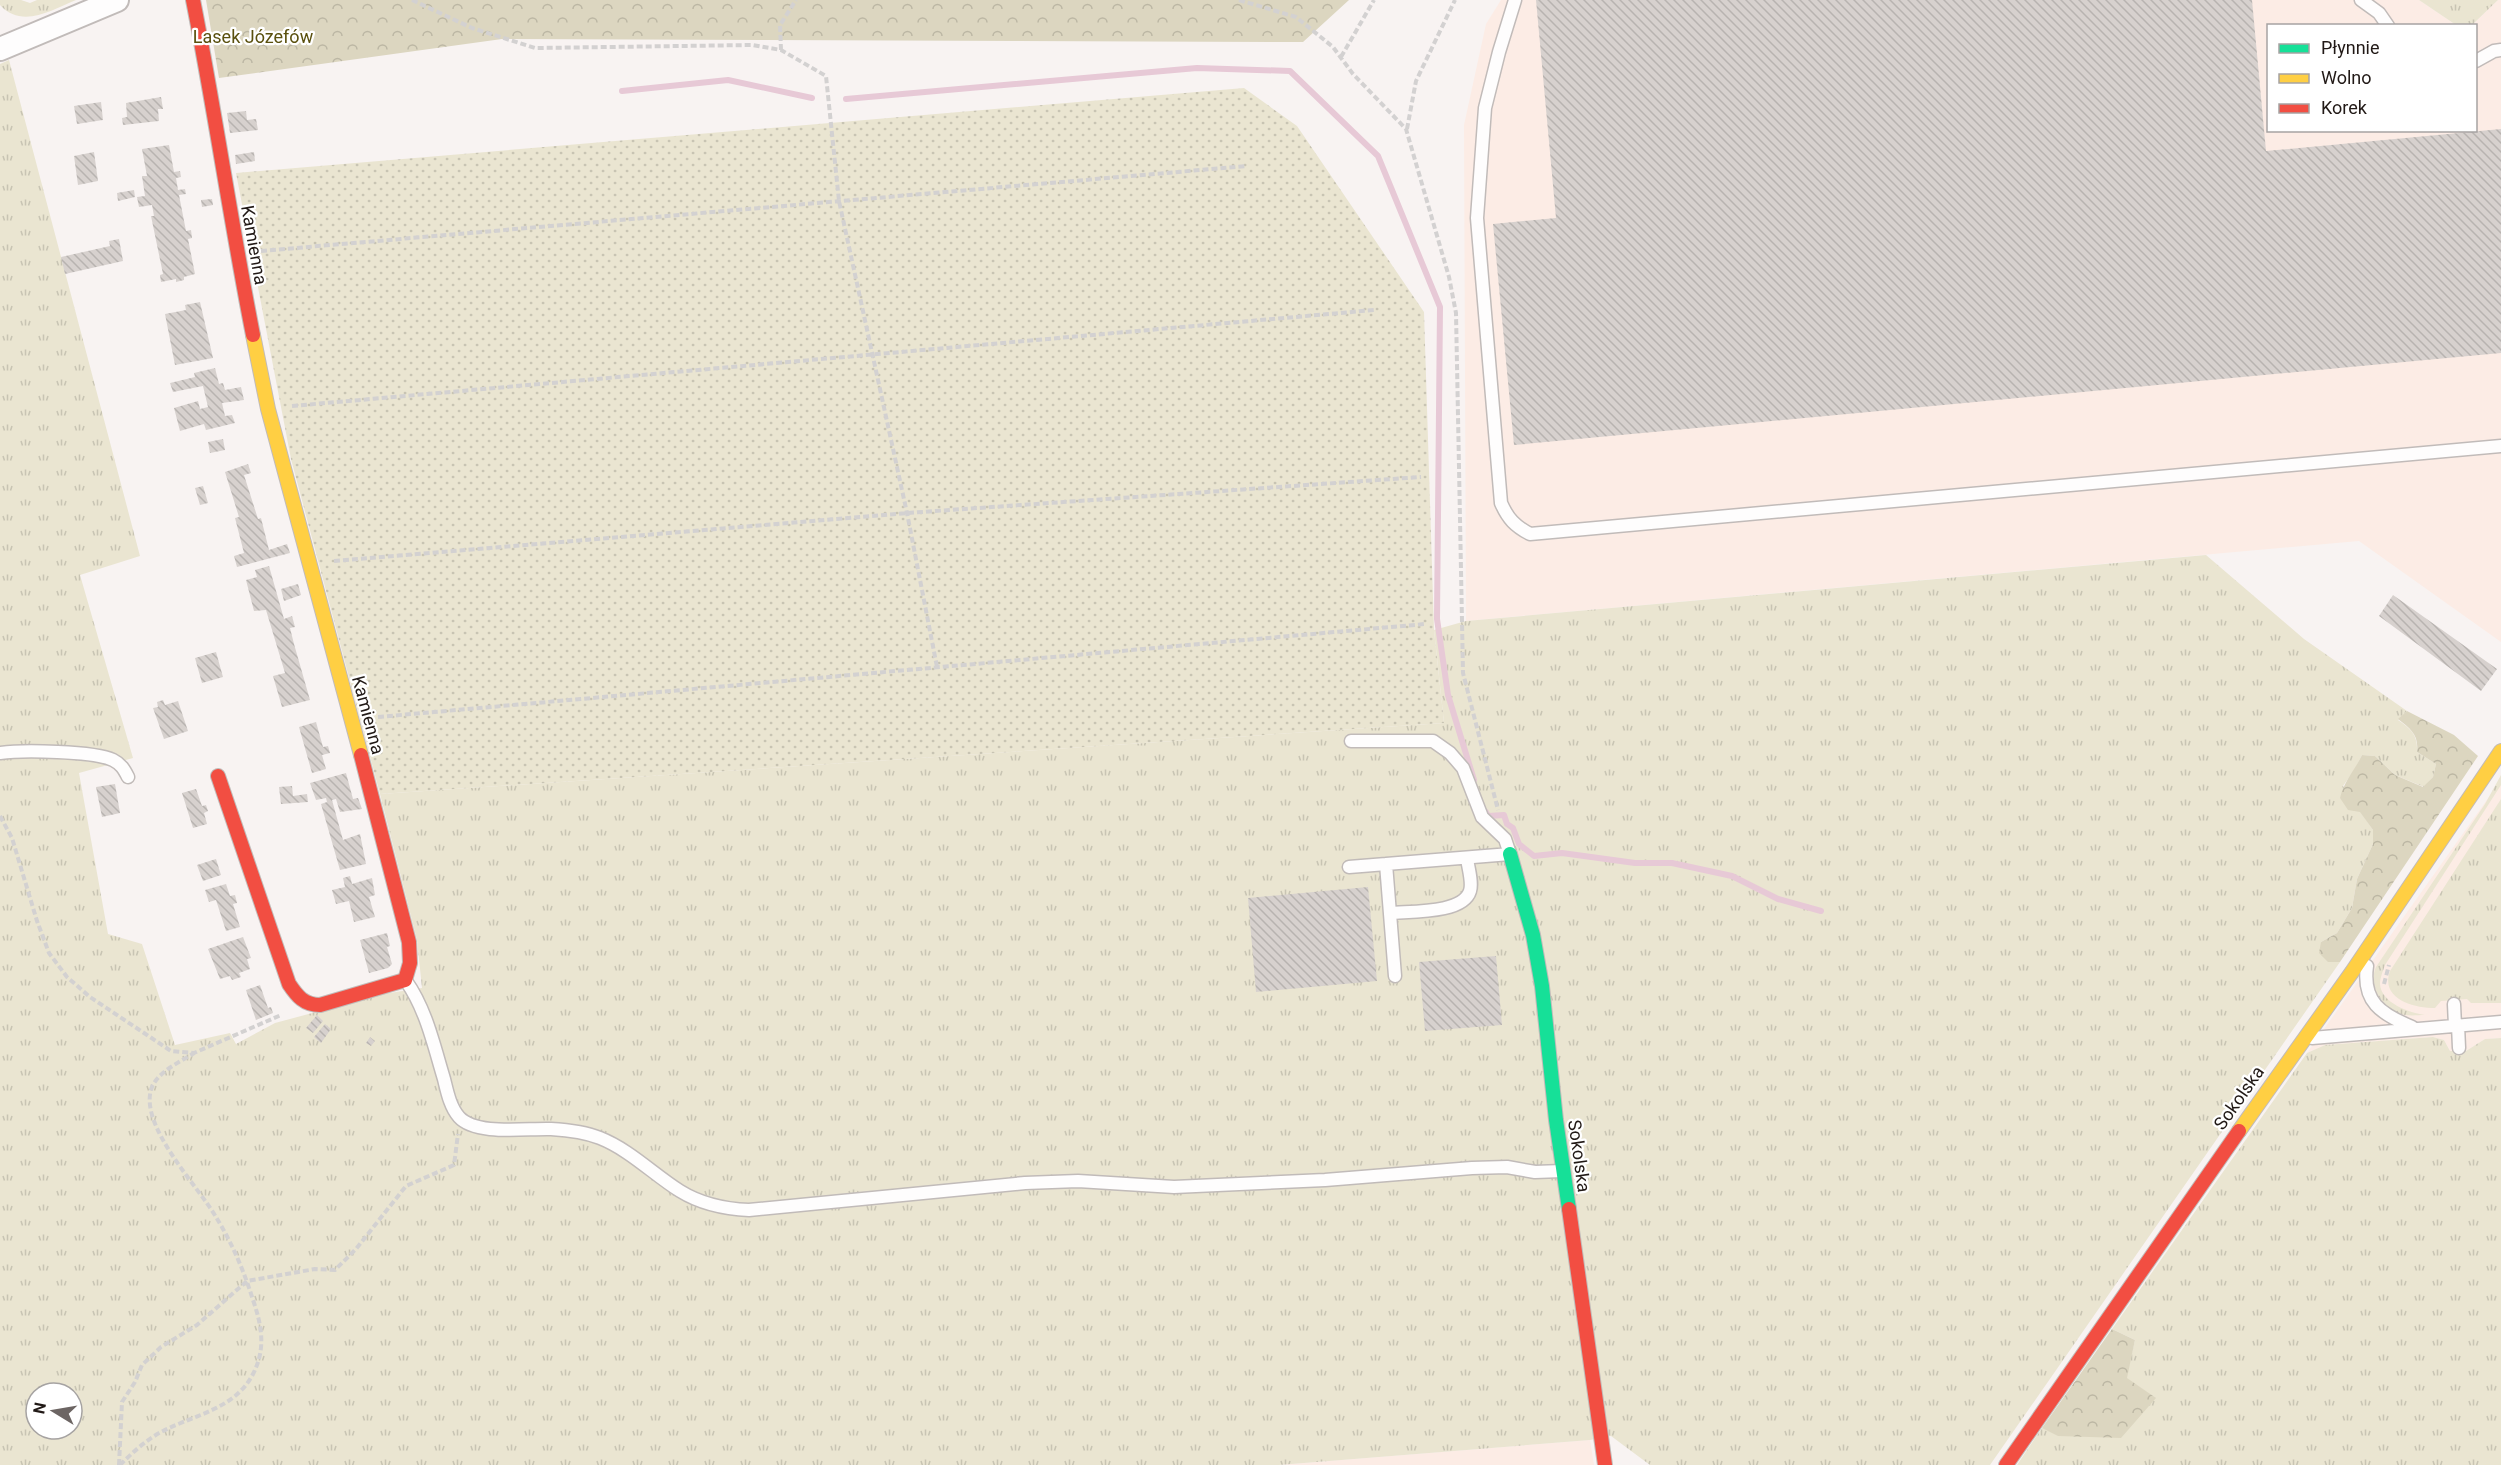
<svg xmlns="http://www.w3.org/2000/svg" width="2501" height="1465" font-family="Roboto,sans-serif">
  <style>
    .built { fill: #fcece5 }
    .grass { fill: url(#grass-tufts); fill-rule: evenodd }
    .forest { fill: url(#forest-crowns) }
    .garden { fill: url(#garden-dots) }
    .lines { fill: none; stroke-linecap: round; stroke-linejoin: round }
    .stream { stroke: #e7c9d6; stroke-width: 6 }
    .building { fill: url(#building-back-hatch) }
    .lane-casing { stroke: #c1bbb9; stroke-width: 15 }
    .street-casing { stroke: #c1bbb9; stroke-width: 26 }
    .fast-casing { stroke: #c1bbb9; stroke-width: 16 }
    .slow-casing { stroke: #c1bbb9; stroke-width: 16 }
    .jam-casing { stroke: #c1bbb9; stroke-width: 16 }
    .path { stroke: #d3d1d1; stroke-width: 4; stroke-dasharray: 6 3; stroke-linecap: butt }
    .lane { stroke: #fefdfd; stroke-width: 12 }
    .street { stroke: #fefdfd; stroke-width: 22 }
    .fast { stroke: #16e098; stroke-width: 14 }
    .slow { stroke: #ffcf43; stroke-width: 14 }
    .jam { stroke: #f24e42; stroke-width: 14 }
    .labels { text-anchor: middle; stroke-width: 4.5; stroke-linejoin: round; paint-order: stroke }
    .park-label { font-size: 18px; fill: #5a500e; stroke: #fff }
    .street-label { font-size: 18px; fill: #211916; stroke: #fff }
  </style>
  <defs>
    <pattern id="grass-tufts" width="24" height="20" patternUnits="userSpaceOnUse" patternTransform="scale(1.5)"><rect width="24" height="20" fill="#eae5d1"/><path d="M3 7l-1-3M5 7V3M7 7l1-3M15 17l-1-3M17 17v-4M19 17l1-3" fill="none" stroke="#c8c4b3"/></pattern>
    <pattern id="forest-crowns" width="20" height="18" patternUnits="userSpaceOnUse" patternTransform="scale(1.5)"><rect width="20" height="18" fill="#dcd6c0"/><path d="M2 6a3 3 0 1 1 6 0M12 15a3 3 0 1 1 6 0" fill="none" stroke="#bcb7a4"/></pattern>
    <pattern id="garden-dots" width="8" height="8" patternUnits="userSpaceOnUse" patternTransform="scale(1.5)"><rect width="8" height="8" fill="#eae5d1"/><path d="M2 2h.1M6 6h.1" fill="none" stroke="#c8c4b3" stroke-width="1.8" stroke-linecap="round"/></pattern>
    <pattern id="building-back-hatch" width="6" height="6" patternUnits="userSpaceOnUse" patternTransform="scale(1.5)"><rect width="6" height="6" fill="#d7d1ce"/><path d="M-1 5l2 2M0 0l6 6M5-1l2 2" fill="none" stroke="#b8b3b0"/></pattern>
  </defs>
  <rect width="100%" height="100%" fill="#f8f3f2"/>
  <path class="built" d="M1501 0H2419L2456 25 2268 26V130H2476V26L2472 25 2498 0H2501V642L2359 541 1466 621 1464 125 1486 24Z
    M2501 780V1038L2485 1039 2466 1051H2450L2444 1040 2433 1037 2325 1045 2307 1053Z
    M1590 1440 1594 1465H1279Z"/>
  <path class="grass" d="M0 0H21L30 3 37 0H76C52 10 22 29 0 5Z
    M2419 0H2498L2472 25H2456Z
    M9 60 140 556 80 575 133 758 79 773 108 934 142 944 175 1045 230 1033 236 1044 275 1023 383 994 422 988 417 940 380 794 1444 723 1434 630 1466 621 2206 555 2304 639 2407 711 2398 720C2411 729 2418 735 2417 752L2436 764 2433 777 2424 787 2395 775 2375 756 2362 755 2355 769 2343 786 2373 830V844L2357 879 2352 908 2337 933 2321 942 2340 962 1990 1465H1650L1611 1436 1590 1440 1279 1465H0V64ZM36 1393H72V1429H36Z
    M2501 775V785L2385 965C2383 971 2380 978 2380 984 2381 1003 2410 1013 2425 1015 2419 1015 2412 1016 2405 1015 2384 1011 2367 987 2376 967L2485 804Z
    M2501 799V1003H2471L2467 999 2441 1001 2435 1008C2413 1008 2380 999 2390 971Z
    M2433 1037 2444 1040 2450 1051H2466L2485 1039 2501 1038V1465H2017L2042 1428 2155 1398 2126 1378 2135 1340 2112 1329 2307 1053 2325 1045Z"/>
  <path class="forest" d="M206 0H1349L1303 42 502 39 219 78Z
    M2407 711 2454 735 2478 756 2340 962H2328L2319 953 2321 942 2337 933 2352 908 2357 879 2373 844V830L2360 812 2348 810 2340 798C2344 781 2355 770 2362 755L2375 756 2395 775 2423 787 2433 777 2436 764 2417 752C2419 735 2411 729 2398 719Z
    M2112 1329 2135 1340 2127 1378 2156 1398 2121 1438 2058 1436 2042 1428Z"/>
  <path class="garden" d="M1244 88 1297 126 1424 312 1434 630 1444 723 380 794 291 459 236 173Z"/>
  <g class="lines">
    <path class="stream" d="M622 91 728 80 812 98
      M846 99 1197 68 1290 71 1378 156 1440 307 1437 619 1448 695 1474 780
      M1486 812 1488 816 1504 815 1507 824 1513 828 1519 844 1534 856 1562 853 1635 863H1672L1732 876 1778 899 1821 911"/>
  </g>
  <path class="building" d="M1536 0H2252L2266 151 2501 129V353L1514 445 1493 224 1556 218Z
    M161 97 163 109H158L159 121 123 125 122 118 127 117 126 103Z
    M101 102 103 120 77 124 74 106Z
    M246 111 247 120 256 119 258 130 230 133 227 113Z
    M169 145 174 172 180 171 181 177 176 178 178 190 185 189 186 194 179 195 186 231 191 230 192 238 188 239 195 274 184 277V280L176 282V279L161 282 160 275 163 274 151 216H154L152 205 139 207 137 197 145 196 142 176H147L142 149Z
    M94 152 98 181 78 185 74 156Z
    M254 152 255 161 236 164 235 155Z
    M134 190 135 197 118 201 117 193Z
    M212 199 213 205 202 207 201 200Z
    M119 239 123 261 65 274 61 257 110 246 109 241Z
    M200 302 213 358 175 365 165 314 186 310 185 305Z
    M215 368 219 384 223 383 225 390 241 387 244 400 222 403 225 416 232 415 235 423 206 430 204 424 180 431 174 408 198 401 200 409 208 407 203 386 173 392 170 383 195 377 194 373Z
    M223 439 225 450 210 453 208 442Z
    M248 464 251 473 244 475 258 519 261 518 269 550 287 544 290 553 237 567 234 556 244 553 235 518 239 517 225 472Z
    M203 486 208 503 200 505 195 488Z
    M269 566 284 619 292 616 295 627 290 628 294 644 310 700 282 707 273 676 285 673 266 610 254 611 246 580 257 577 255 570Z
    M298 584 301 595 284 601 281 589Z
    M2393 595 2497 669 2481 691 2379 616Z
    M216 652 223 677 202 683 195 658Z
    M163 700 165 705 178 701 188 731 164 739 153 708 158 707 157 702Z
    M316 722 323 747 328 746 330 753 322 755 326 769 312 773 299 727Z
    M346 773 353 799 358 798 362 809 340 812 336 799 332 800 343 840 360 834 366 864 340 870 321 804 327 802 326 798 316 800 310 783Z
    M115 784 120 813 102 817 96 787Z
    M292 786 293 796 307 794 308 802 281 804 279 787Z
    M196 789 202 806 206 805 208 811 204 813 207 824 193 828 182 793Z
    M216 859 221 875 203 881 197 865Z
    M350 876 352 884 372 878 375 895 369 897 375 917 354 922 349 901 336 904 332 890 345 887 343 878Z
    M226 884 230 896 235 895 237 903 233 904 240 927 226 931 216 900 209 902 205 890Z
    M1368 887 1377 981 1256 992 1248 898Z
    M387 933 390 946 387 947 392 964 388 968 369 973 360 940Z
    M243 937 251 958 247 959 250 969 239 973 241 977 232 980 230 976 220 979 208 949Z
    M1496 956 1502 1025 1425 1031 1419 962Z
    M260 985 268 1008 271 1007 273 1013 256 1020 246 990Z
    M317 1015 323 1021 313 1033 306 1028Z
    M325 1024 331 1029 321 1043 314 1037Z
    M370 1037 375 1041 371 1046 366 1043Z"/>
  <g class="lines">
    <g class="lane-casing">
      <path id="lane" d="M1515 0 1499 52 1485 108 1477 218 1501 503C1508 519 1515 526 1530 534L2501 446
        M2361 0 2379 13 2388 26
        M2476 61 2494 51 2501 50
        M0 753C22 750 94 751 113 760 121 764 124 769 128 777
        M1386 864 1395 976
        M1349 867 1510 854 1505 839 1482 817 1463 768 1450 753 1433 741H1351
        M1390 913C1410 911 1463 914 1470 891 1473 882 1468 868 1467 858
        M2367 966C2362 1002 2381 1014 2412 1027
        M406 981C426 1009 434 1046 444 1079 447 1091 450 1107 459 1117 476 1136 527 1128 551 1129 568 1130 585 1132 600 1138 630 1150 653 1174 680 1191 701 1204 725 1209 749 1210L1025 1183 1078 1181 1174 1187 1325 1180 1472 1168 1507 1167 1535 1172 1562 1171
        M2454 1004 2455 1026
        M2458 1025 2459 1048
        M2312 1038 2501 1022"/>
    </g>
    <g class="street-casing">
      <path id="street" d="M0 49 117 0"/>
    </g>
    <g class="fast-casing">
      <path id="fast" d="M1510 854 1533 935 1542 986 1556 1120 1569 1209"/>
    </g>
    <g class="slow-casing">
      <path id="slow" d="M253 335 268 409 361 755
        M2239 1131 2352 972 2501 751"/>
    </g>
    <g class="jam-casing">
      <path id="jam" d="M193 0C215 111 231 224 253 335
        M218 776 289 984C297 996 304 1005 320 1005L405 980 410 963 409 942 361 755
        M1569 1209 1605 1465
        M2006 1465 2239 1131"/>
    </g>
    <path class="path" d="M412 0 472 28 535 48 752 45 781 50 826 76 839 201 907 513 937 667
      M1239 0 1296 17 1333 47 1353 74 1406 129 1449 277 1456 313 1463 673 1498 810
      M781 50 780 25 796 0
      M1341 57 1374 0
      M1407 129 1416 81 1455 0
      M261 251 1247 166
      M292 406 1374 310
      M334 561 907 513 1421 477
      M378 717 1425 624
      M0 816 12 838 37 921 49 953 67 977 90 997 171 1051 194 1053 281 1015
      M2384 984 2389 965
      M119 1465 122 1402 135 1382 142 1365 161 1347 197 1325 247 1281 315 1269 335 1270 356 1249 406 1186 454 1165 458 1134
      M120 1465C132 1453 147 1439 163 1431 194 1415 235 1409 253 1374 266 1349 262 1326 253 1300 244 1271 232 1243 216 1217 198 1186 137 1124 152 1087 159 1071 180 1062 194 1053"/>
    <use href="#lane" class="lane"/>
    <use href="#street" class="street"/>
    <use href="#fast" class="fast"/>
    <use href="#slow" class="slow"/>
    <use href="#jam" class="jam"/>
  </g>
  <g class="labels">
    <g class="park-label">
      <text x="253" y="43">Lasek Józefów</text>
    </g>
    <g class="street-label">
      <text transform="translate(254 245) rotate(80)" y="6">Kamienna</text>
      <text transform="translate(368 715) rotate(75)" y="6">Kamienna</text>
      <text transform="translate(2239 1098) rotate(-55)" y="6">Sokolska</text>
      <text transform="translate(1579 1156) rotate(82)" y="6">Sokolska</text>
    </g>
  </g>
  <rect x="2267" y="24" width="210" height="108" fill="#ffffff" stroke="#a6a3a2" stroke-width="1.5"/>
  <rect x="2279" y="44" width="30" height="9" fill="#16e098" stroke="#a6a3a2" stroke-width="1.5"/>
  <text x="2321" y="54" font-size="18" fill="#211916">Płynnie</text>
  <rect x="2279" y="74" width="30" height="9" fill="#ffcf43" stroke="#a6a3a2" stroke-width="1.5"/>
  <text x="2321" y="84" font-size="18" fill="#211916">Wolno</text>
  <rect x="2279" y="104" width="30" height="9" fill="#f24e42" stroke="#a6a3a2" stroke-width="1.5"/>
  <text x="2321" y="114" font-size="18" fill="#211916">Korek</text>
  <g transform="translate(54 1411) rotate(281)"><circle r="28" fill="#ffffff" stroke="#a6a3a2" stroke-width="1.5"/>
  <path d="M0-4.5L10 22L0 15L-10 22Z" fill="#6c6563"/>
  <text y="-9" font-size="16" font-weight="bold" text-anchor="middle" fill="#211916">N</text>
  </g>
</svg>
